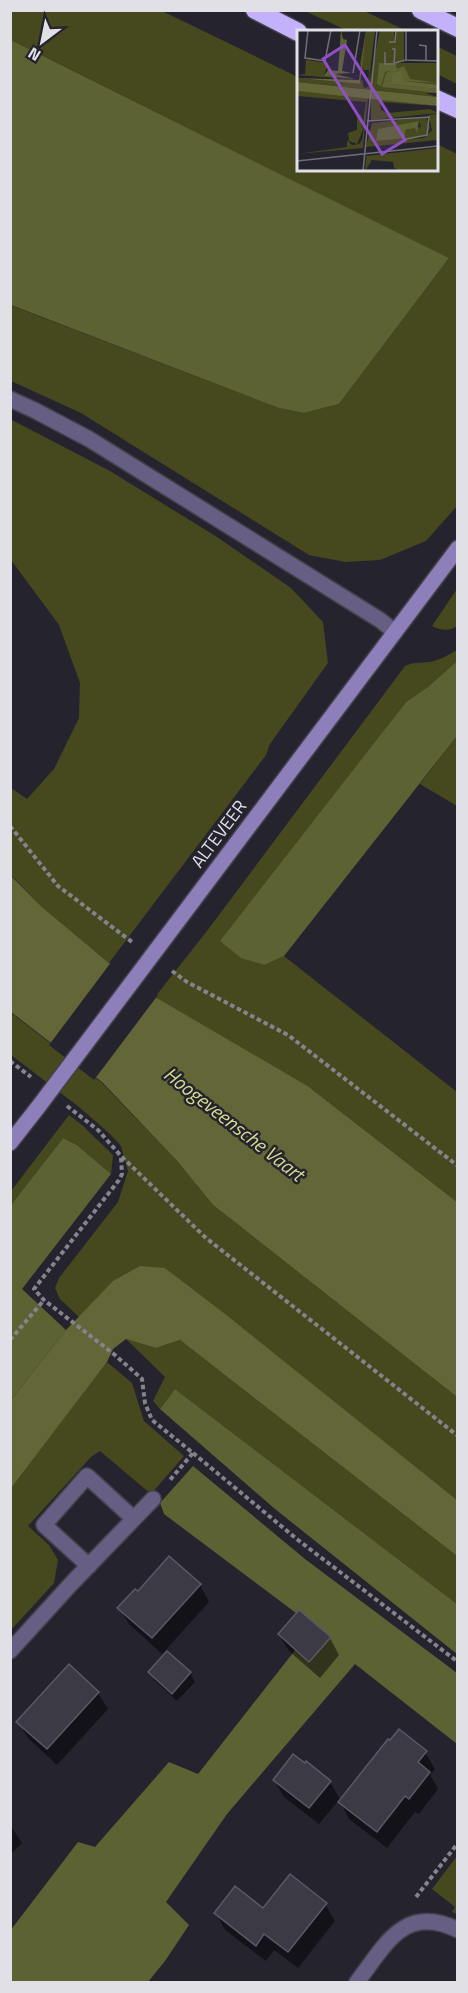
<svg xmlns="http://www.w3.org/2000/svg" width="468" height="1993" font-family="'Titillium Web',sans-serif">
  <style>
    .green { fill: #46491e }
    .forest { fill: #5d6232 }
    .water { fill: #636737 }
    .pier { fill: #25232d }
    .shadow { fill: #0007 }
    .building { fill: #3c3a45; stroke: #5b5965; stroke-width: 1.5 }
    .lines { fill: none; stroke-linecap: round; stroke-linejoin: round }
    .street-casing { stroke: #43414b; stroke-width: 18 }
    .secondary-casing { stroke: #43414b; stroke-width: 18 }
    .highway-casing { stroke: #43414b; stroke-width: 21 }
    .path { stroke: #85838c; stroke-width: 4; stroke-dasharray: 4.5 3; stroke-linecap: butt }
    .street { stroke: #675f83; stroke-width: 15 }
    .secondary { stroke: #8d7fb9; stroke-width: 15 }
    .highway { stroke: #c3b2fb; stroke-width: 18 }
    .secondary-bridge-casing { stroke: #43414b; stroke-width: 18; stroke-linecap: butt }
    .secondary-bridge { stroke: #8d7fb9; stroke-width: 15 }
    .labels { text-anchor: middle; stroke-width: 5; stroke-linejoin: round; paint-order: stroke }
    .street-label { font-size: 18px; fill: #e1e0e7; stroke: #25232d }
    .water-label { font-size: 20px; font-style: italic; fill: #d3db8e; stroke: #25232d }
    .inset-road { fill: none; stroke: #706f77; stroke-width: 1.5 }
    .view { fill: #8f50c7; fill-opacity: 0.15; stroke: #8f50c7; stroke-width: 3 }
    .inset-edge { fill: none; stroke: #e1e0e7; stroke-width: 3 }
  </style>
  <rect width="100%" height="100%" fill="#25232d"/>
  <path class="green" d="M11 11H162L298 77V170H436L437 144 457 154V506L426 541 380 560 345 562 309 555 81 413 11 381 10 305 279 408 304 413 339 404 449 258 11 40Z
    M305 11H364L407 31H348Z
    M436 46 457 56V84L437 74Z
    M10 419 110 471 217 537 291 588 323 622 328 663 270 744 266 755 109 963 42 907 11 875V788L27 799 54 769 79 718 80 683 59 625 11 560Z
    M457 589V626C449 632 440 630 432 626Z
    M457 650V661L429 686 406 702 221 941 265 965 284 956 457 1092V1202L309 1087 216 1058 155 997 210 927 405 666C413 662 421 663 430 662 440 660 448 655 457 650Z
    M457 736V806L420 784Z
    M10 1012 101 1082 178 1162 213 1205 457 1397V1500L165 1268 87 1310 79 1317 60 1299 55 1288 59 1278 118 1202 128 1171 121 1146 110 1134 79 1107 11 1055Z
    M69 1115 82 1125 113 1155 111 1174 77 1145 63 1138 11 1205V1191Z
    M126 1339 156 1348 180 1340 457 1556V1604L175 1389 160 1409 153 1401 165 1377Z
    M107 1362 132 1383 144 1421 184 1456 151 1494 100 1451 91 1457 28 1526 49 1545 58 1560 54 1583 11 1630 10 1488Z
    M457 1856V1914L452 1912 455 1907 432 1889Z"/>
  <path class="forest" d="M11 40 449 258 339 404 304 413 279 408 11 305Z
    M457 661V736L284 956 265 965 241 958 220 941 406 702 429 686Z
    M63 1138 77 1145 111 1174 22 1289 66 1330 11 1400V1205Z
    M175 1389 457 1604V1654L275 1509 160 1409Z
    M193 1466 305 1559 457 1673V1744L355 1664 227 1814 166 1902 189 1925 165 1961 148 1982H11L10 1931 78 1842 95 1847 169 1762 198 1774 307 1635 308 1622 164 1514 160 1503Z"/>
  <path class="water" d="M10 875 42 907 109 963 155 997 309 1087 457 1202V1397L213 1205 178 1162 102 1082 11 1012Z
    M140 1266 165 1268 225 1314 457 1500V1556L180 1340 156 1348 126 1339 113 1349 107 1362 11 1488V1400L66 1330 113 1281Z"/>
  <path class="pier" d="M112 961 158 995 94 1080 49 1045Z"/>
  <path class="shadow" d="M200 1585 209 1602 162 1654 129 1624 119 1608Z
    M279 1635 330 1638 339 1655 320 1678 289 1651Z
    M150 1672 190 1673 195 1682 177 1701 155 1681Z
    M98 1693 108 1709 57 1765 28 1738 18 1722Z
    M425 1752 435 1769 430 1775 438 1789 419 1814 415 1812 387 1848 349 1819 339 1800 319 1824 284 1797 274 1780 330 1782 341 1801Z
    M10 1825 22 1843 10 1855Z
    M325 1904 335 1921 298 1968 274 1950 266 1961 225 1930 216 1913Z"/>
  <path class="building" d="M169 1556 201 1584 152 1638 117 1608 135 1589 138 1591Z
    M299 1610 331 1637 309 1662 278 1634Z
    M167 1651 191 1672 172 1694 148 1672Z
    M69 1664 99 1692 47 1749 16 1722Z
    M399 1729 427 1751 418 1762 430 1772 409 1799 405 1796 377 1832 338 1802 388 1739 390 1740Z
    M293 1754 305 1763 306 1761 331 1781 309 1808 273 1780Z
    M290 1874 327 1903 288 1952 264 1934 256 1946 214 1913 235 1886 263 1908Z"/>
  <g class="lines">
    <g class="street-casing">
      <path id="street" d="M10 399 34 410 89 439 380 620 395 632
        M89 1566 44 1525 87 1476 134 1519
        M10 1651 71 1584 153 1499
        M357 1982C385 1946 404 1903 458 1930"/>
    </g>
    <g class="secondary-casing">
      <path id="secondary" d="M193 901 458 548
        M10 1143 39 1106"/>
    </g>
    <g class="highway-casing">
      <path id="highway" d="M255 10 298 32
        M421 10 458 28
        M436 99 458 109"/>
    </g>
    <path class="path" d="M10 826 58 886 132 942
      M172 971 187 982 288 1035 458 1166
      M10 1061 31 1077
      M67 1106 98 1130 121 1156 206 1238 458 1436
      M121 1158 122 1174 119 1180 34 1289 44 1300 115 1355 142 1379 145 1403 152 1420 193 1453 169 1481
      M10 1340 44 1300
      M193 1453 298 1540 458 1662
      M416 1897 458 1843"/>
    <use href="#street" class="street"/>
    <use href="#secondary" class="secondary"/>
    <use href="#highway" class="highway"/>
    <g class="secondary-bridge-casing">
      <path id="secondary-bridge" d="M39 1106 193 901"/>
    </g>
    <use href="#secondary-bridge" class="secondary-bridge"/>
  </g>
  <g class="labels">
    <g class="street-label">
      <text transform="translate(219 834) rotate(-53)" y="6">ALTEVEER</text>
    </g>
    <g class="water-label">
      <text transform="translate(234 1124) rotate(38)" y="7">Hoogeveensche Vaart</text>
    </g>
  </g>
  <g transform="translate(297 30)">
    <rect width="141" height="141" fill="#25232d"/>
    <path d="M69 0H78L71 59 83 0H97L98 14 99 0H107V30L101 33H141V63H128L141 67 0 52V48L62 54 65 49 67 58 71 57 72 40H66L63 34ZM9 30 31 33 27 46 62 50 0 45 8 44ZM0 61 71 67 66 118 0 124 50 117V110L55 115 62 114 65 110 67 97 60 114 52 111 51 103 60 100V85H64L65 99 69 72 0 66ZM74 67 141 76 83 72 84 80 90 83 133 79 141 83 74 90ZM141 84V110L69 117 75 93 129 87 133 97 131 104 109 109 127 108 135 100 131 85ZM122 91 124 97 108 100V107L80 101ZM141 118V141H104L97 138 96 132 75 130 68 141 69 126Z" fill="#46491e" fill-rule="evenodd"/>
    <path d="M44 0 46 9 50 10 45 41 55 43 38 44 58 49 27 46 31 40 41 41ZM82 33 99 34 100 39 107 36 113 49 141 53 106 51 103 40 95 43V54L141 59V63L85 57 89 43 94 41 88 42 84 56 80 54ZM122 91 120 103 118 98 108 100V108L79 111 81 99Z" fill="#5d6232"/>
    <path d="M69 0 63 54 0 48 62 50ZM104 40 106 51 141 55V59L95 54V43ZM0 52 141 67V76L0 61Z" fill="#636737"/>
    <path class="inset-road" d="M11 0 8 28 28 31 34 0M92 12H98L99 0M122 15 129 16V31M88 22V34H97L98 19H95M109 30 141 31M98 33 109 30V0M56 43 63 0M70 91 132 87 130 105 109 109M0 131 141 116M66 141 80 0"/>
    <path class="view" d="M48 15 108 110 85 124 26 29Z"/>
    <rect width="141" height="141" class="inset-edge"/>
  </g>
  <rect width="468" height="1993" fill="none" stroke="#e1e0e7" stroke-width="24"/>
  <g transform="translate(42 42) rotate(212)" stroke="#25232d" stroke-width="4.5" paint-order="stroke">
  <path d="M0-4.5L10 22L0 15L-10 22Z" fill="#e1e0e7"/>
  <text y="-9" font-size="16" font-weight="bold" text-anchor="middle" fill="#e1e0e7">N</text>
  </g>
</svg>
